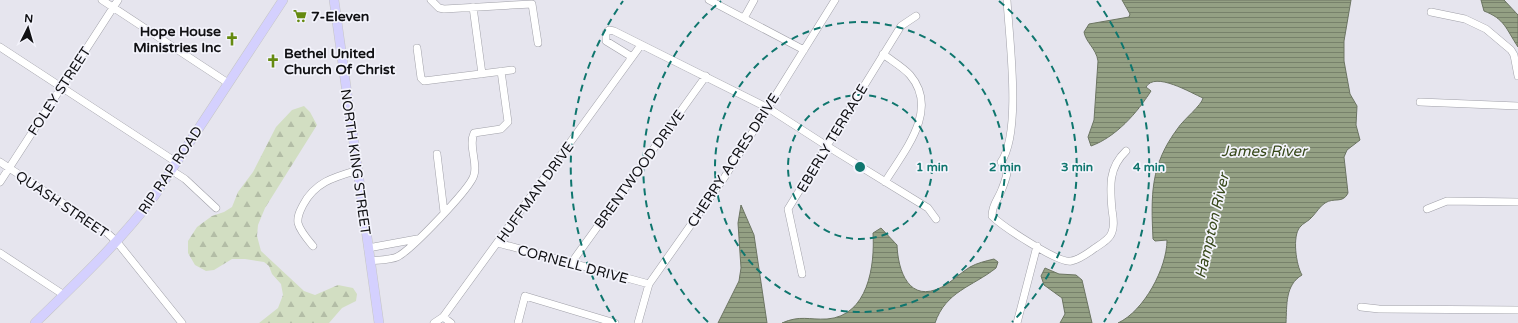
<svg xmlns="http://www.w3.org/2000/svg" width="1518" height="323" font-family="'Varela Round',sans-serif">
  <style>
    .forest { fill: url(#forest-firs) }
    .water { fill: url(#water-rules); stroke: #6c7562 }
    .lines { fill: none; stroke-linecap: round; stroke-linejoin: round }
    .minor-casing { stroke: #a0a0a8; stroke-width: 8 }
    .major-casing { stroke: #c6c6c6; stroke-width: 10 }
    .minor { stroke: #fff; stroke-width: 7 }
    .major { stroke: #d4d0fe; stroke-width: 9 }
    .ring { fill: none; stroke: #0f766e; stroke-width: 2; stroke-dasharray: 7 5 }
    .labels { text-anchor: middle; stroke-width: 3.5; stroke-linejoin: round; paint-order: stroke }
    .poi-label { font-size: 14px; font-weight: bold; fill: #101013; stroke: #f3f3fb; text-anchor: start }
    .street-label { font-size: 14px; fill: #101013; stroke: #f3f3fb }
    .water-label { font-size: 15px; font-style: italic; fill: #364719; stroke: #f3f3fb }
    .centre { fill: #0f766e; stroke: #f3f3fb; stroke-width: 2 }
    .ring-label { font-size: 12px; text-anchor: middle; font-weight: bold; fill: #0f766e; stroke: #f3f3fb; stroke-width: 3.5; stroke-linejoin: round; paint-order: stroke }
  </style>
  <defs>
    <pattern id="forest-firs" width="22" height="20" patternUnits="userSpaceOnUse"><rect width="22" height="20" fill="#d2dec2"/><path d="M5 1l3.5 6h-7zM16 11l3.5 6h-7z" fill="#b3bda6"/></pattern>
    <pattern id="water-rules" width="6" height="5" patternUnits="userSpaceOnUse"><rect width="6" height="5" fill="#94a084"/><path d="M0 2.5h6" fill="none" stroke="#77816b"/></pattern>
  </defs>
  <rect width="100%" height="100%" fill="#e6e5ee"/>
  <path class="forest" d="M304 106 310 112 317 125 265 208 258 225 257 236 261 251 304 291 315 295 338 285 353 288 357 294 356 301 342 308 329 323H259L278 308 283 295 281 284 272 274 269 266 264 262 245 259H232L214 270 206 271 195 265 188 253V241L197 227 212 216 224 212 232 207 238 192 253 172 276 127 292 110Z"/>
  <path class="water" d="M1122 0H1351L1344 41V61L1350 94 1357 106 1356 125 1360 140 1347 150 1344 157 1348 193C1343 204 1334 197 1325 203 1320 206 1316 213 1312 217 1309 221 1303 223 1300 227 1292 236 1296 265 1302 275 1285 285 1287 305 1286 323H1118C1144 311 1167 268 1167 240L1155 241 1153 239C1151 195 1150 165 1178 128 1183 120 1202 105 1203 98 1191 93 1155 71 1146 87L1151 91C1137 113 1116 137 1091 146L1088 137 1094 120 1098 61C1096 48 1086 43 1084 32L1089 24 1129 17 1130 14Z
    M1481 0H1504L1518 15V47C1506 29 1505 19 1484 11Z
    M741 205 754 235 767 323H718L739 281 741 268 738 223Z
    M881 228 897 245C898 271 909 304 942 287 952 282 960 273 970 267 977 263 986 261 994 259L998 262 996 268C972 287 946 291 935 323H782C800 315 809 320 827 319 868 316 875 266 873 233Z
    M1045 268 1059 274 1076 275 1082 280 1092 323H1060L1065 314 1062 298 1044 285 1041 276Z"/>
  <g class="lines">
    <g class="minor-casing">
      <path id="minor" d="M102 0 228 83
        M431 0 439 8 444 9 532 4 538 43
        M709 0 804 50
        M1007 0C1009 38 1022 132 1001 162L1007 173C1006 179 1004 184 1002 189 998 200 992 204 992 216 1002 226 1059 264 1071 261 1079 260 1088 253 1095 248 1101 244 1110 239 1112 232 1115 225 1113 217 1112 210 1110 187 1108 168 1126 151
        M473 7 482 74
        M1431 12 1465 19 1486 29 1511 50 1514 55 1518 76
        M744 18 754 0
        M0 47 176 162
        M417 48 421 78 424 81 512 70
        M883 54C892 61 903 67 910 75 940 110 904 151 885 182
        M632 57 606 41V33L609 30 614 31 768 108 827 146 928 208 936 219
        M1420 102 1518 106
        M437 154 444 212
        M0 162 104 230 117 242 182 323
        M171 170 185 179 216 208
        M0 182 118 0
        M1427 209 1447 201 1518 202
        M498 243 649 284
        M313 246C308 240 300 231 298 223 297 216 300 211 303 205 315 182 334 177 358 170
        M368 248 417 239
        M0 253 64 295
        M370 261C378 260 390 260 397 257 410 251 471 188 474 175 478 162 468 146 474 133L501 129 508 122 501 71
        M572 262 706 76
        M802 274 788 209 901 26 916 16
        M1361 307 1379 309 1518 310
        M443 317 451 323
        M434 323 443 317 641 45
        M518 323 525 296 615 323
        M638 323 649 284 724 178 835 0
        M1017 323 1037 246"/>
    </g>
    <g class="major-casing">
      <path id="major" d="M334 0 379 323
        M35 323C77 282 120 242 155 195L283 0"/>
    </g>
    <use href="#minor" class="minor"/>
    <use href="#major" class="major"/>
  </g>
  <g class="ring">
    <circle cx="860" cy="167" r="72"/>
    <circle cx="860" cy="167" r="145"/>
    <path d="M708 322A217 217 0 0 1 721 1M999 1A217 217 0 0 1 1012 322"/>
    <path d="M616 322A289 289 0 0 1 623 1M1097 1A289 289 0 0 1 1104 322"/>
  </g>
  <defs>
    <g id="supermarket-bare" transform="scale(1.08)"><path d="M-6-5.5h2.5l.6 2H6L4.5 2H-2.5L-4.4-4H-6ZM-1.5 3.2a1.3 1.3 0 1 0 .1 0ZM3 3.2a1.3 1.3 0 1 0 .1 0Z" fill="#658a10" stroke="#f3f3fb" stroke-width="2.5" paint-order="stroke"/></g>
    <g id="church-bare" transform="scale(1.08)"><path d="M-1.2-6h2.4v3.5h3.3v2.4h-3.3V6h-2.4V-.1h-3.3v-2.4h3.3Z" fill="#658a10" stroke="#f3f3fb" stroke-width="2.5" paint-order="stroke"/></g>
  </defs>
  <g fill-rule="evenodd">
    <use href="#supermarket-bare" x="300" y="16"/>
    <use href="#church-bare" x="232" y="39"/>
    <use href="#church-bare" x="273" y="61"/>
  </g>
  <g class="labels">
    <g class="poi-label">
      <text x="311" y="21">7-Eleven</text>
      <text x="221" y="36" text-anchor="end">Hope House<tspan x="221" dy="16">Ministries Inc</tspan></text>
      <text x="284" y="58">Bethel United<tspan x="284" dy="16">Church Of Christ</tspan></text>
    </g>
    <g class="street-label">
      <text transform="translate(59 91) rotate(-57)" y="5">FOLEY STREET</text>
      <text transform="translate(832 138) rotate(-59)" y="5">EBERLY TERRACE</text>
      <text transform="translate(733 160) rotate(-57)" y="5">CHERRY ACRES DRIVE</text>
      <text transform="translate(356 162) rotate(82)" y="5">NORTH KING STREET</text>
      <text transform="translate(639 169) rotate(-54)" y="5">BRENTWOOD DRIVE</text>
      <text transform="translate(170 170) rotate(-56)" y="5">RIP RAP ROAD</text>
      <text transform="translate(535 192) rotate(-54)" y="5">HUFFMAN DRIVE</text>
      <text transform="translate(62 204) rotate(34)" y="5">QUASH STREET</text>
      <text transform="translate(573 264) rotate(15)" y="5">CORNELL DRIVE</text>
    </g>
    <g class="water-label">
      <text x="1264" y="156">James River</text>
      <text transform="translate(1212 226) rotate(-77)" y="5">Hampton River</text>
    </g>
  </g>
  <circle cx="860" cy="167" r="6" class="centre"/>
  <g class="ring-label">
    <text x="932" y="171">1 min</text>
    <text x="1005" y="171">2 min</text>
    <text x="1077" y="171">3 min</text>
    <text x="1149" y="171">4 min</text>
  </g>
  <g transform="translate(28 28) rotate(5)" stroke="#f3f3fb" stroke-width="3" paint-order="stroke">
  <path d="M0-3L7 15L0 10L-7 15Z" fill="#101013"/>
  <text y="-6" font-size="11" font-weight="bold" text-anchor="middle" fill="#101013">N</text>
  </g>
</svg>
